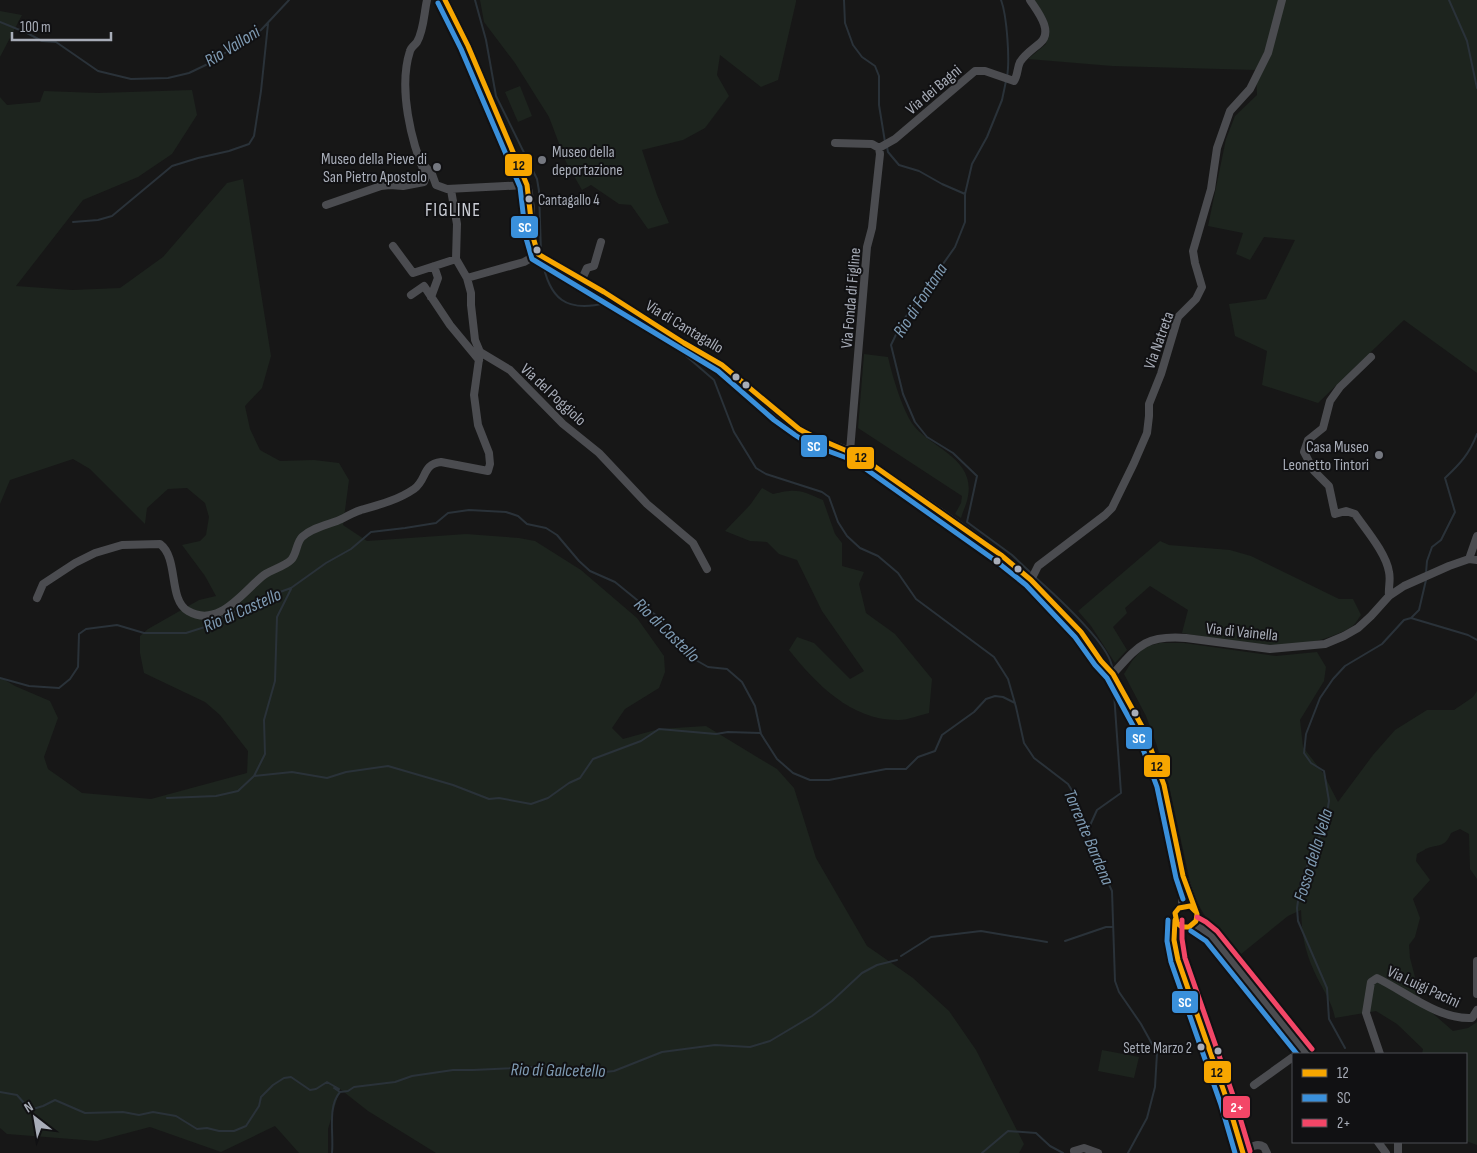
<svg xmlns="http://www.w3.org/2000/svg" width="1477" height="1153" font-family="'Sofia Sans Condensed',sans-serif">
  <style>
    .green { fill: #1d241e }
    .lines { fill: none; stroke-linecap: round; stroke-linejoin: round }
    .stream { stroke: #2a3239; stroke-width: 2 }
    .minor { stroke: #4b4c50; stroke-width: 8 }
    .bus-1-casing { stroke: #111113; stroke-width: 9 }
    .bus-2-casing { stroke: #111113; stroke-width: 9 }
    .bus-3-casing { stroke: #111113; stroke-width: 9 }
    .bus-1 { stroke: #f7a600; stroke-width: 5 }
    .bus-2 { stroke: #3a90db; stroke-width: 5 }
    .bus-3 { stroke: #f34667; stroke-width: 5 }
    .poi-dot { fill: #757880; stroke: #111113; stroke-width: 2 }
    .bus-dot { fill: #a8adb8; stroke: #111113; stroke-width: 2 }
    .labels { text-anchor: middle; stroke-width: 4; stroke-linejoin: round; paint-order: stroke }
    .bus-label { font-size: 15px; fill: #a8adb8; stroke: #111113; text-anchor: start }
    .street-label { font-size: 16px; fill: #a8adb8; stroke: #111113 }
    .poi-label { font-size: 16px; fill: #a8adb8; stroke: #111113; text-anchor: end }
    .water-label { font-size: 18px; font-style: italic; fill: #7f9bb3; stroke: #111113 }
    .quarter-label { font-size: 19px; letter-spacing: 1px; fill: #c9ccd4; stroke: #111113 }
    .line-badge { stroke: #111113; stroke-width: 2 }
    .badge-label { font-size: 14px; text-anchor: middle; font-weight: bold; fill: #fff }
    .pale-badge-label { font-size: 14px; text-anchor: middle; font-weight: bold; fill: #111 }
  </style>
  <rect width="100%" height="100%" fill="#171717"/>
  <path class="green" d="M480 0H796V2L778 80 761 87 720 55 717 75 729 96 705 128 683 140 642 150 657 195 669 223 648 229 631 205 619 204 591 185 582 190 566 162 549 117 515 63 484 22Z
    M1034 0H1477V373L1404 320 1318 403 1262 385 1267 351 1235 336 1229 304 1266 299 1295 240 1264 237 1250 260 1236 254 1243 233 1208 226 1226 139 1235 116 1257 95 1256 70 1112 66 1028 59 1046 44 1047 20Z
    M0 11 22 15 0 57Z
    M520 86 532 116 518 122 505 92Z
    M192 90 197 115 172 154 138 177 83 200 16 286 72 290 120 288 163 257 227 183 243 179 271 356 262 388 245 406 250 429 260 450 280 461 314 460 339 463 349 480 343 525 367 541 466 534 519 538 535 541 581 570 637 618 664 656 665 672 659 688 625 709 612 728 623 739 659 729 706 726 777 769 794 788 816 858 867 946 913 978 949 1011 976 1050 1024 1144 1019 1153H436L368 1111 340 1089 328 1129V1153H299L275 1126 221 1152 150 1127 97 1141 7 1134 0 1128V677L15 686 50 701 58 718 44 757 48 769 82 793 151 799 247 773 248 751 220 715 205 702 144 673 140 653V636L148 629 199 600 216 596 205 576 182 545 200 541 206 535 209 517 205 503 187 488 168 489 147 508 145 524 90 469 73 459 10 480 0 504V97L7 105 40 102 44 91 98 93Z
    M864 354 888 357C892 375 903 412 914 426 932 448 975 459 968 496 967 503 963 511 961 518L955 514 961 503 962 496 858 428Z
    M762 488 773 494C796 488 801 490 823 500L835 534 842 543V566L864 572 859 584 866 613 895 634 932 679 929 713C920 715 908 720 899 720 852 721 816 684 789 650L797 637 814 643 850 679 864 671 822 611 797 560 779 554 767 542 750 541 725 531 750 505Z
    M1160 541 1169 545 1230 550 1251 556 1339 599H1353L1361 615C1358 619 1355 625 1351 627 1347 630 1342 632 1337 634 1290 655 1231 641 1182 633L1188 610 1150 586 1125 608 1127 613 1113 627 1127 650 1115 663 1091 626 1078 611Z
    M1160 643H1184L1276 656 1317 652 1326 667 1324 681 1300 720 1303 747 1323 773 1338 802 1373 755 1395 730 1427 710H1454L1473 697 1477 691V879L1470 869 1469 834 1460 829 1451 833C1445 847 1441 844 1428 848 1425 849 1421 852 1417 854L1416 861 1430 880 1413 899 1420 918 1415 937 1409 945 1410 958 1422 1004 1453 1031 1468 1028 1477 1022V1145L1466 1141V1054H1422L1423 1049 1397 1024 1376 1011 1335 1018C1332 1001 1321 987 1314 971 1304 949 1302 934 1301 910L1288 916 1235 959 1210 925 1193 895 1169 786 1156 743 1146 716 1124 674 1132 661 1144 647Z
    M1102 1050 1139 1057 1134 1078 1098 1071Z"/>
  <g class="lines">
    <path class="stream" d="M475 0 486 40 496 96 537 179 539 191 541 252
      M844 0 845 23 853 45 862 57 875 66 879 76V105L885 142
      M1001 0C1007 16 1010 60 1007 77
      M1449 0 1467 41 1477 88
      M0 22 27 33 42 41 56 42 98 71 131 79 168 78 189 73 212 62 242 41 261 30 289 0
      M1006 81 1002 100 987 137 972 164 965 194V222L955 247 902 322 891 345 903 394 915 422 927 437 953 453 977 476 967 522 1012 555 1031 573
      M887 147 888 152 899 165 919 171 942 184 965 194
      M73 222 98 220 112 216 172 166 198 158 229 151 249 144 254 136 261 91 268 24
      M542 259C549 299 566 313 606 303L685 355 714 380 734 432 756 468 766 474 822 492 829 497 838 522 847 536 860 548 878 556 898 573 916 599 994 657 1008 679 1016 707 1024 743 1034 758 1068 784 1076 797 1091 846 1112 891 1115 981 1119 992 1141 1024 1157 1053 1155 1087 1147 1118 1128 1153
      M1426 573 1427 561 1432 547 1441 540 1455 512 1445 478C1461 463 1469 454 1477 434
      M1035 577C1054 594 1109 643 1112 667
      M1411 618 1468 635 1477 640
      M0 678 29 686 59 688 70 679 78 667 79 634 86 629 117 625 144 633H186L208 626 225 615 271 600 280 592 291 588 326 563 351 549 371 532 405 528 436 523 448 513 469 510 506 512 518 516 527 524 546 528 557 535 579 561 590 571 615 582 658 617 671 637 694 659 708 667 727 669 742 682 755 706 761 734 777 759 793 773 810 780H829L886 769H906L918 757 935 751 942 735 974 712 986 699 995 696 1003 697 1015 703
      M254 776 292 772 327 778 346 772 388 766 453 785 489 799 499 798 531 804 548 798 569 783 580 778 593 759 641 741 659 729 716 734 728 732 760 733
      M167 798 216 796 238 791 254 776 265 754 264 720 275 681 277 617 291 589
      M1087 832 1097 810 1121 793 1113 679
      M1065 941 1106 927H1113
      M901 956 931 937 981 931 1047 942
      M1345 1048 1329 1019 1327 988 1298 921 1297 908 1301 881 1325 824 1329 801 1324 771 1311 763 1304 753 1306 734 1320 698 1333 679 1345 666 1382 644 1404 620 1411 618 1419 610 1426 580
      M0 1092 17 1095 24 1103 33 1109 43 1106 55 1100 85 1113 123 1112 139 1115 153 1112 176 1116 197 1129 207 1128 219 1131H234L246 1126 259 1106 261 1097 273 1085 284 1078 291 1077 310 1090 316 1089 327 1082 339 1089 334 1088 340 1092 348 1091 354 1087 395 1082 412 1076 453 1070H473L552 1066 596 1073 614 1071 662 1052 715 1045 750 1047 770 1041 812 1016 832 1001 862 973 877 965 897 960
      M332 1153C334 1134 327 1107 340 1092
      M982 1153 1008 1131 1036 1133 1050 1146 1063 1153"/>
    <path class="minor" d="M445 0 468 46 527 185C534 208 528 232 538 254L604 292 684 343 722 365 779 414 799 429 812 437 850 451 867 461 955 522 1001 555 1031 580 1081 632 1101 661 1113 674 1144 730 1164 785 1183 876 1182 906
      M835 143 872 144 879 148
      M879 148 895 139 975 71H985L1014 81C1018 75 1017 68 1020 62 1025 54 1033 49 1040 43 1054 31 1037 11 1030 0
      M421 162 432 174 436 185 447 189 527 185
      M451 190 457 224 456 259
      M326 205 381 186 390 185 403 186 424 182 426 176C411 142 398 88 410 51 411 47 415 45 417 42 424 30 424 13 427 0
      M393 246 413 273 456 259
      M456 259 467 278 524 262 538 254
      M467 278 471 293V305L475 340 480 352 510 370 563 424 599 453 647 504 693 543 707 569
      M582 279 587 268 594 266 601 242
      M411 295 424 286 450 325 479 360
      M431 297 438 278 434 266
      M1371 357 1340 387 1330 401 1323 428 1308 440 1304 452 1314 471 1329 486 1335 514 1346 511 1355 514C1366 530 1386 553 1389 572 1391 580 1388 588 1389 596
      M850 451 867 247 872 228 880 154 879 148
      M1469 559 1477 536
      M1031 580 1038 566 1105 515 1112 508 1134 463 1147 433 1149 416V404L1161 374 1178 317 1196 299 1202 287 1195 263 1193 251 1211 189 1217 148 1230 111 1250 89 1268 53 1282 0
      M37 598 43 584 75 563 95 553 122 545 160 544C179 558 168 600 188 611 219 629 243 591 264 575 272 569 284 567 291 560 297 554 296 543 302 537 312 528 326 525 337 521 345 518 353 512 361 510 379 505 398 500 414 489 427 480 422 464 441 462L488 471 490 464 489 453 478 425 474 395 480 352
      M1113 674C1138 646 1145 635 1186 638L1270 649 1325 644 1344 636 1358 628 1371 616 1389 596 1404 586 1449 566 1469 559 1477 560
      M1185 880 1197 914C1197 926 1186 932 1177 923L1175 913 1179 908 1190 906 1195 911
      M1175 920 1174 940 1178 960 1228 1103 1243 1153
      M1194 924 1202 928 1211 936 1306 1054
      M1477 961V994
      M1380 1054 1366 1013 1371 982 1377 978C1406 992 1439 1020 1472 1018L1477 1010
      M1254 1085 1293 1057
      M1378 1142 1386 1153
      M1398 1142V1153
      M1074 1151 1084 1148 1098 1153
      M1243 1153C1250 1148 1256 1142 1264 1147L1267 1153"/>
    <g class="bus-1-casing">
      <path id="bus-1" d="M445 0 468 46 527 185 533 237 538 254 604 292 684 343 722 365 799 429C821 442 845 448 867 461L1001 555 1031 580 1081 632 1101 661 1113 674 1144 730 1164 785 1183 876 1197 914 1196 921 1189 927H1182L1177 923 1175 913 1179 908 1190 906 1195 911
        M1175 920 1174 940 1178 960 1228 1103 1243 1153"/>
    </g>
    <g class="bus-2-casing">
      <path id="bus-2" d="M438 3 461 49 520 187 526 238 532 259 718 371 774 420 795 435 809 444 847 458 863 467 996 561 1026 585 1075 637 1095 665 1107 678 1137 733 1157 787 1176 878 1183 899
        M1168 920 1167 941 1171 962 1221 1105 1235 1153
        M1191 931 1206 941 1297 1054"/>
    </g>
    <g class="bus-3-casing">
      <path id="bus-3" d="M1197 917 1206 922 1217 931 1312 1049
        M1182 920V939L1185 958 1235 1101 1250 1151"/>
    </g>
    <use href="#bus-1" class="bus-1"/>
    <use href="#bus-2" class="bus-2"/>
    <use href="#bus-3" class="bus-3"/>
  </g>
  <g class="poi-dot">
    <circle cx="542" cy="160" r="5"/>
    <circle cx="437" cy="167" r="5"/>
    <circle cx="1379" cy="455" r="5"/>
  </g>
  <g class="bus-dot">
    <circle cx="529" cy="199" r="4.5"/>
    <circle cx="537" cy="250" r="4.5"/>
    <circle cx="736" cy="377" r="4.5"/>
    <circle cx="746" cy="385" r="4.5"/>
    <circle cx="997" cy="561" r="4.5"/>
    <circle cx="1018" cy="569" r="4.5"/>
    <circle cx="1135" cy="713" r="4.5"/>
    <circle cx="1201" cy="1047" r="4.5"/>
    <circle cx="1218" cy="1051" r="4.5"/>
  </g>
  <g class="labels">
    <g class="bus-label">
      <text x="538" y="205">Cantagallo 4</text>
      <text x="1192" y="1053" text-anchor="end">Sette Marzo 2</text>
    </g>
    <g class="street-label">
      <text transform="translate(933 89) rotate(-40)" y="6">Via dei Bagni</text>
      <text transform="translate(850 298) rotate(-85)" y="6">Via Fonda di Figline</text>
      <text transform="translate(685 326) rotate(31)" y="6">Via di Cantagallo</text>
      <text transform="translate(1158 340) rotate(-70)" y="6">Via Natreta</text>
      <text transform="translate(554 394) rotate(43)" y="6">Via del Poggiolo</text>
      <text transform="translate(1242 631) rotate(6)" y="6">Via di Vainella</text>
      <text transform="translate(1424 986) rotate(25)" y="6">Via Luigi Pacini</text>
    </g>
    <g class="poi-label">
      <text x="552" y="157" text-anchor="start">Museo della<tspan x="552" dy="18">deportazione</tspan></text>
      <text x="427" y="164">Museo della Pieve di<tspan x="427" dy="18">San Pietro Apostolo</tspan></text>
      <text x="1369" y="452">Casa Museo<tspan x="1369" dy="18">Leonetto Tintori</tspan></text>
    </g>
    <g class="water-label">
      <text transform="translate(232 46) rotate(-32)" y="6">Rio Valloni</text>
      <text transform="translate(920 300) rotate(-57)" y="6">Rio di Fontana</text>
      <text transform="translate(242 610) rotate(-24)" y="6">Rio di Castello</text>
      <text transform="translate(667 630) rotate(44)" y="6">Rio di Castello</text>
      <text transform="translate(1089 837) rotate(67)" y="6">Torrente Bardena</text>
      <text transform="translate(1313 855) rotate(-73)" y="6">Fosso della Vella</text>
      <text transform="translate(558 1070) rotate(1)" y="6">Rio di Galcetello</text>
    </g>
    <g class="quarter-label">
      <text x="453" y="216">FIGLINE</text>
    </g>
  </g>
  <g class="line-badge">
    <rect x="504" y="153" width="29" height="24" rx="5" fill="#f7a600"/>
    <rect x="510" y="215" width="29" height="24" rx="5" fill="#3a90db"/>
    <rect x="800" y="434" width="28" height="24" rx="5" fill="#3a90db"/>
    <rect x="846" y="446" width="29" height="24" rx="5" fill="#f7a600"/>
    <rect x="1125" y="726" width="28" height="24" rx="5" fill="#3a90db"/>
    <rect x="1143" y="754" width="28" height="24" rx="5" fill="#f7a600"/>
    <rect x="1171" y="990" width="28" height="24" rx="5" fill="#3a90db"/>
    <rect x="1203" y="1060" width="29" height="24" rx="5" fill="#f7a600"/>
    <rect x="1222" y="1095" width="29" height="24" rx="5" fill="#f34667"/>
  </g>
  <g class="badge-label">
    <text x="525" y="232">SC</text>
    <text x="814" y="451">SC</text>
    <text x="1139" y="743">SC</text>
    <text x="1185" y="1007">SC</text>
    <text x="1237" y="1112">2+</text>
  </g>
  <g class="pale-badge-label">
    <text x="519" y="170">12</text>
    <text x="861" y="462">12</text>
    <text x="1157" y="771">12</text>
    <text x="1217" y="1077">12</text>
  </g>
  <rect x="1292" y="1053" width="175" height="90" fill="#111113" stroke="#4d4f55"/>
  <rect x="1302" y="1069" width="25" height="8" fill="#f7a600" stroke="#4d4f55"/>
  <text x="1337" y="1078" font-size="15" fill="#a8adb8">12</text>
  <rect x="1302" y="1094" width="25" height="8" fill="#3a90db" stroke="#4d4f55"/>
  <text x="1337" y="1103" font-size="15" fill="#a8adb8">SC</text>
  <rect x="1302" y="1119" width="25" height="8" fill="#f34667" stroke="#4d4f55"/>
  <text x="1337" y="1128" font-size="15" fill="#a8adb8">2+</text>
  <g transform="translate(35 1118) rotate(329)" stroke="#111113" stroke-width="4" paint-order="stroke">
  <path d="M0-4L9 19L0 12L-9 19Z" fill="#a8adb8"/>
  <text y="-8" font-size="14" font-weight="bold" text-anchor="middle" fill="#a8adb8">N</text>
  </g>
  <path d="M12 32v8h99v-8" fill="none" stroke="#a8adb8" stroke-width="2.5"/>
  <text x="20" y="32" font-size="15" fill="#a8adb8" stroke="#111113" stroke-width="4" paint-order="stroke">100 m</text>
</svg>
